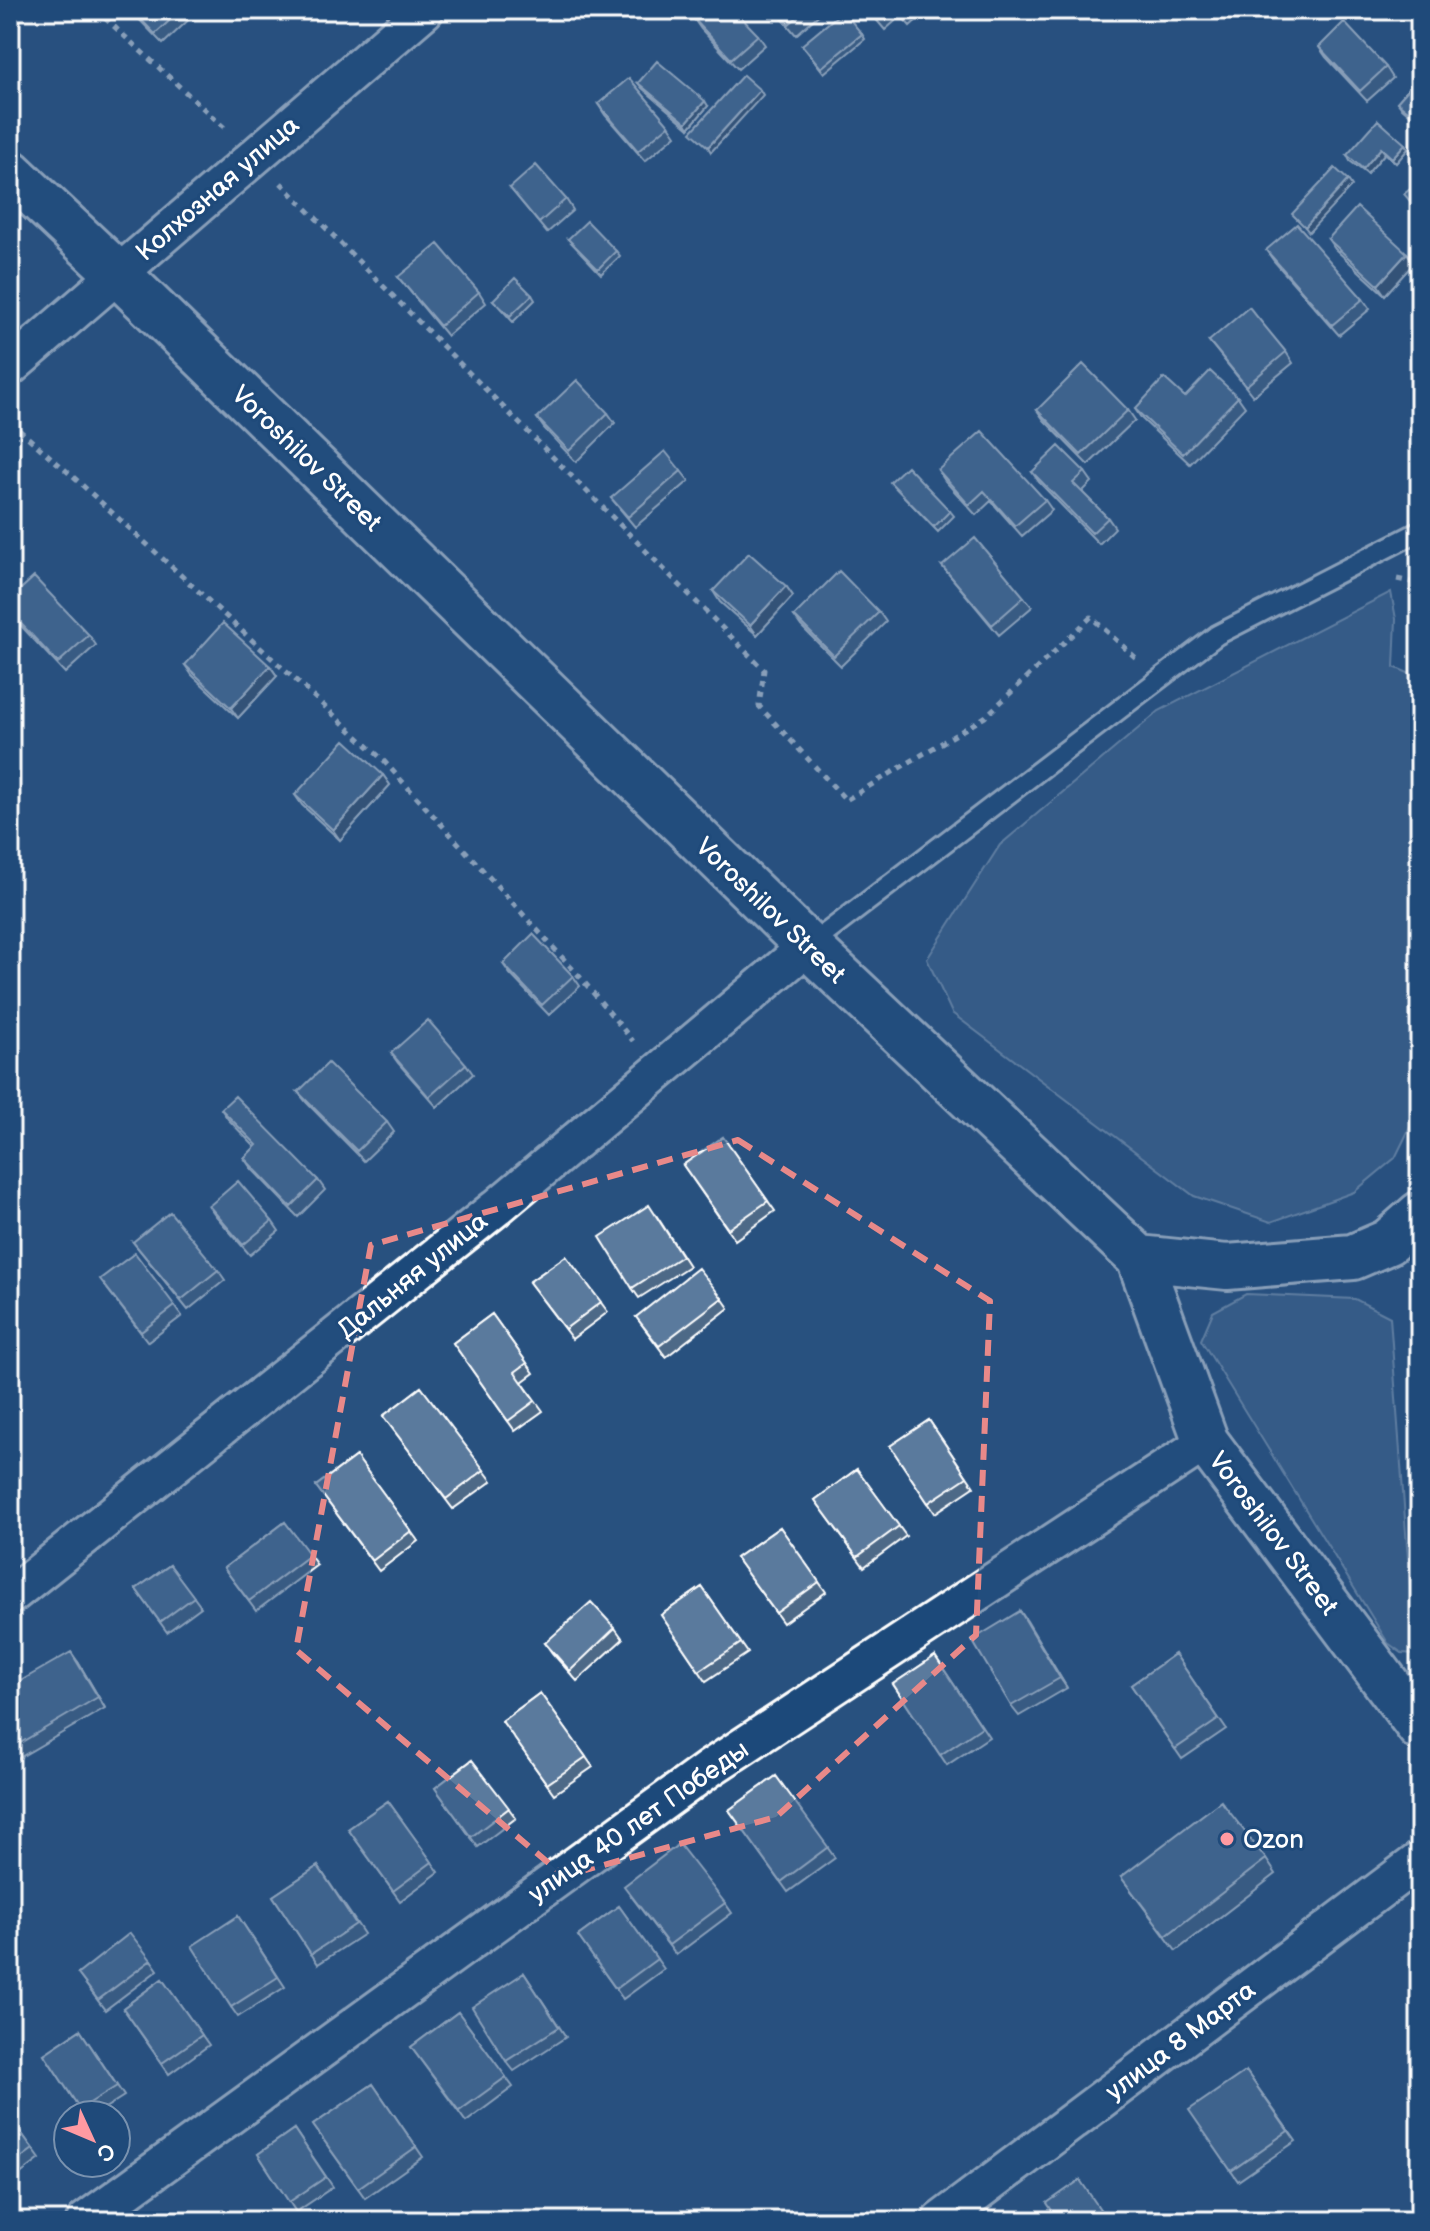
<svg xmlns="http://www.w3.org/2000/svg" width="1430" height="2231" font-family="'Balsamiq Sans',sans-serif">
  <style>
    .green { fill: #446890; stroke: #a2b4c8; stroke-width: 2 }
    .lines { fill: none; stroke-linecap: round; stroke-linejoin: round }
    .lane-casing { stroke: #fff; stroke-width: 24 }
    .street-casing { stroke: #fff; stroke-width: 42 }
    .secondary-casing { stroke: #fff; stroke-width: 50 }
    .path { stroke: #fff; stroke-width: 5; stroke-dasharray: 6 6; stroke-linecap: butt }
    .lane { stroke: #1f4a7a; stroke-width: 18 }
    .street { stroke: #1f4a7a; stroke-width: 36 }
    .secondary { stroke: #1f4a7a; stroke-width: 44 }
    .wall { fill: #4d6987; stroke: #fff; stroke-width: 2 }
    .shaded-wall { fill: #3f556e; stroke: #fff; stroke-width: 2 }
    .building { fill: #5a7a9d; stroke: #fff; stroke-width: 2 }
    .marked { fill: none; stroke: #e88989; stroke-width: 6; stroke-dasharray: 16 10; stroke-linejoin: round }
    .poi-dot { fill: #ff9aa2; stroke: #1f4a7a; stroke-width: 3 }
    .labels { text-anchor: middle; stroke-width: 6; stroke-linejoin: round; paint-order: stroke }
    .street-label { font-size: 26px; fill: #fff; stroke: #1f4a7a }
    .poi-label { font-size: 26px; fill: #fff; stroke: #1f4a7a; text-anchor: start }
  </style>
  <rect width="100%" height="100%" fill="#28517f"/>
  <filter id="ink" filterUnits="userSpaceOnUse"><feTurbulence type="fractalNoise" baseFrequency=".0125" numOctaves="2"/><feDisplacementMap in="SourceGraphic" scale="16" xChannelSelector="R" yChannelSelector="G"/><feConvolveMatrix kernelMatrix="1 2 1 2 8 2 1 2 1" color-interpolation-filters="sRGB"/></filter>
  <g filter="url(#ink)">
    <path class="green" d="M1391 592 1396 619 1394 667 1420 678V1107L1395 1158 1354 1192 1271 1222 1194 1196 952 1013 927 959 1000 845 1159 711Z
      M1246 1294 1355 1299 1390 1317 1415 1654 1402 1653 1388 1643 1201 1340 1213 1312Z"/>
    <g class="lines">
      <g class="lane-casing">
        <path id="lane" d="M809 946 1217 635 1420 531"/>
      </g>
      <g class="street-casing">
        <path id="street" d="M10 367 425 10
          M10 1596 496 1208 808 946
          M85 2221 710 1768 1206 1442
          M940 2221 1420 1860"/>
      </g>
      <g class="secondary-casing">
        <path id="secondary" d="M10 172 117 273 808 946 1139 1258 1206 1442 1420 1728
          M1139 1258 1227 1267 1353 1257 1388 1242 1420 1214"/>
      </g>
      <path class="path" d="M96 10 228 131
        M281 183 764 670 759 706 846 800 985 717 1091 617 1136 658
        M10 422 70 474 381 758 580 977 633 1041
        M1397 579 1420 584"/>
      <use href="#lane" class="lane"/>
      <use href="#street" class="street"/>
      <use href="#secondary" class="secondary"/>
    </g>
    <path class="wall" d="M130 10H197L198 11 163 44Z
      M775 10H824L796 35Z
      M868 10H928L910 26 901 16 885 30Z
      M694 19 758 35 765 45 738 69 701 29Z
      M862 34 865 39 824 73 802 45Z
      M1319 47 1386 67 1393 78 1367 101 1326 57Z
      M1420 76V116L1416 120 1401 107 1397 102Z
      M638 83 708 106 689 128 642 88Z
      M598 104 669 125 676 135 645 161 605 115Z
      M1405 144 1408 149 1396 163 1385 153 1367 174 1350 161 1347 155Z
      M510 188 566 199 573 210 547 233Z
      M568 239 616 251 620 256 601 274Z
      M1328 239 1407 253 1414 263 1385 295 1335 249Z
      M1266 250 1363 299 1370 309 1339 335 1274 261Z
      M398 277 479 292 486 303 447 336Z
      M532 295 535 300 513 322 493 300Z
      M1209 341 1286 352 1293 363 1253 396Z
      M1185 397H1238L1245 407 1190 464 1142 419 1135 409Z
      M1037 410H1128L1135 420 1088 465 1044 420Z
      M608 413 615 423 576 462 544 428 537 418Z
      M938 470 1045 500 1052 510 1022 536 991 501 976 515 945 481Z
      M681 471 689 481 635 527 611 498Z
      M1032 472H1085L1092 482 1082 492 1108 518 1115 528 1099 544 1039 482Z
      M890 482 950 511 954 516 938 532Z
      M942 566 1024 597 1032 607 999 635Z
      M786 586 793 596 757 635 720 602 713 591Z
      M10 599 89 635 96 645 65 673 10 614Z
      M879 612 886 622 841 666 801 626 794 616Z
      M185 665 270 666 277 676 238 718 192 675Z
      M10 675 15 683 10 688Z
      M383 775 390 785 340 840 302 805 295 795Z
      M503 964 573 976 580 986 549 1015 510 974Z
      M391 1053 466 1064 473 1074 437 1107 398 1063Z
      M298 1092 387 1122 394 1132 364 1161 306 1102Z
      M221 1109 318 1180 325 1190 298 1217 251 1168 244 1158 255 1147 228 1119Z
      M723 1137 775 1211 735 1240 683 1165Z
      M209 1206 272 1221 279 1231 250 1255 216 1216Z
      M656 1215 689 1266 639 1298 632 1288Z
      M133 1242 218 1270 225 1280 188 1310Z
      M566 1256 608 1312 572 1339 529 1282Z
      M108 1290 175 1306 182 1316 148 1342Z
      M722 1298 729 1308 666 1357 636 1317Z
      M492 1314 534 1373 522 1382 543 1411 515 1431 453 1343Z
      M421 1387 492 1481 453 1509 383 1416Z
      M929 1420 974 1487 935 1513 890 1446Z
      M356 1456 418 1541 379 1571 316 1486Z
      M857 1469 906 1536 864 1567 815 1500Z
      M285 1522 317 1565 256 1611 224 1568Z
      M780 1527 826 1592 783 1623 736 1558Z
      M170 1565 201 1607 167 1632 136 1589Z
      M702 1587 748 1653 706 1681 661 1615Z
      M1020 1611 1067 1688 1019 1716 1011 1706Z
      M615 1628 623 1639 577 1681 552 1653 545 1643Z
      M1175 1654 1226 1729 1182 1759 1131 1685Z
      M935 1656 989 1737 947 1765 893 1684Z
      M78 1662 105 1708 12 1762 10 1758V1687Z
      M540 1693 593 1767 554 1794 502 1721Z
      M472 1760 516 1818 478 1847 435 1788Z
      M776 1776 835 1858 788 1892 729 1810Z
      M388 1801 439 1872 400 1901 348 1829Z
      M1266 1859 1276 1874 1176 1951 1121 1877Z
      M318 1866 364 1934 318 1964 273 1896Z
      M631 1896 725 1903 732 1913 676 1955Z
      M619 1906 664 1969 623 1999 578 1936Z
      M238 1916 285 1987 238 2017 231 2007Z
      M151 1960 158 1970 105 2010 78 1974Z
      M524 1973 566 2037 514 2071 506 2061Z
      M162 1979 209 2045 169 2074 123 2008Z
      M458 2012 513 2087 466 2122 411 2047Z
      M80 2030 124 2096 94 2115H84L44 2054Z
      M1246 2071 1296 2141 1238 2181 1231 2171Z
      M373 2084 423 2157 365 2198 313 2125Z
      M10 2117 40 2159 11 2181 10 2180Z
      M294 2129 333 2187 296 2212 258 2154Z"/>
    <path class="shaded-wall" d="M760 90 763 95 711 152 708 147Z
      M705 101 708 106 689 128 686 123Z
      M1420 106V116L1416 120 1413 115Z
      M1405 144 1408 149 1396 163 1392 158Z
      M1381 148 1385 153 1367 174 1363 169Z
      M1348 180 1352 186 1309 232 1305 227Z
      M1407 253 1414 263 1385 295 1378 285Z
      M786 586 793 596 757 635 750 625Z
      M270 666 277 676 238 718 231 708Z
      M383 775 390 785 340 840 333 830Z
      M1020 1611 1027 1621 1067 1688 1060 1678Z
      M71 1652 78 1662 105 1708 98 1697Z"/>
    <path class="building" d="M132 10H181L155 34Z
      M704 10H734L758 35 731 59 694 19Z
      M777 10H806L789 24Z
      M869 10H889L878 20Z
      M897 10H910L903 16Z
      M843 11 862 34 821 68 802 45Z
      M1344 22 1386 67 1360 91 1319 47Z
      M657 61 705 101 686 123 638 83Z
      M743 75 760 90 708 147 691 132Z
      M1420 76V106L1413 115 1397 102Z
      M629 78 669 125 638 151 598 104Z
      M1378 120 1405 144 1392 158 1381 148 1363 169 1347 155Z
      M536 165 566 199 539 223 510 188Z
      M1335 168 1348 180 1305 227 1292 214Z
      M1420 181V213L1404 194Z
      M1357 207 1407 253 1378 285 1328 239Z
      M587 221 616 251 598 269 568 239Z
      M1297 224 1363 299 1332 325 1266 250Z
      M438 244 479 292 440 326 398 277Z
      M515 278 532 295 510 316 493 300Z
      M1249 307 1286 352 1246 386 1209 341Z
      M1083 364 1128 410 1081 455 1037 410Z
      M1210 371 1238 397 1183 454 1135 409 1164 378 1185 397Z
      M577 380 608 413 569 451 537 418Z
      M982 431 1045 500 1015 526 984 491 969 505 938 470Z
      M1059 446 1085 472 1073 483 1108 518 1092 533 1032 472Z
      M665 451 681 471 628 517 611 498Z
      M907 466 950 511 934 527 890 482Z
      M975 538 1024 597 992 625 942 566Z
      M749 553 786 586 750 625 713 591Z
      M839 571 879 612 834 656 794 616Z
      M34 577 89 635 58 663 10 612V599Z
      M223 623 270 666 231 708 185 665Z
      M345 740 383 775 333 830 295 795Z
      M533 934 573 976 542 1005 503 964Z
      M428 1020 466 1064 429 1097 391 1053Z
      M328 1063 387 1122 357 1151 298 1092Z
      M235 1096 318 1180 291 1207 244 1158 257 1145 221 1109Z
      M723 1137 768 1201 728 1229 683 1165Z
      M238 1181 272 1221 243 1245 209 1206Z
      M649 1205 682 1256 632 1288 600 1237Z
      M170 1212 218 1270 181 1300 133 1242Z
      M135 1253 175 1306 141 1332 100 1279Z
      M566 1256 601 1302 565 1329 529 1282Z
      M698 1268 722 1298 659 1346 636 1317Z
      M492 1314 527 1363 515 1372 535 1401 508 1421 453 1343Z
      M421 1387 484 1470 446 1499 383 1416Z
      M929 1420 967 1477 928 1503 890 1446Z
      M356 1456 411 1531 372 1561 316 1486Z
      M857 1469 899 1526 857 1557 815 1500Z
      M285 1522 310 1555 249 1601 224 1568Z
      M780 1527 819 1582 776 1613 736 1558Z
      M170 1565 194 1597 160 1622 136 1589Z
      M702 1587 741 1643 699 1671 661 1615Z
      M591 1602 615 1628 570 1671 545 1643Z
      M1020 1611 1060 1678 1011 1706 972 1640Z
      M71 1652 98 1697 10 1749V1687Z
      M1175 1654 1219 1719 1175 1749 1131 1685Z
      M935 1656 982 1727 940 1755 893 1684Z
      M540 1693 586 1757 547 1784 502 1721Z
      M472 1760 509 1808 471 1837 435 1788Z
      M776 1776 828 1847 781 1882 729 1810Z
      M388 1801 432 1862 393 1891 348 1829Z
      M1221 1801 1266 1859 1166 1936 1121 1877Z
      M679 1844 725 1903 669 1945 624 1886Z
      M318 1866 356 1924 311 1954 273 1896Z
      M619 1906 657 1959 616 1989 578 1936Z
      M238 1916 278 1977 231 2007 192 1946Z
      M130 1933 151 1960 98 2000 78 1974Z
      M524 1973 559 2027 506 2061 472 2007Z
      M162 1979 202 2035 162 2063 123 2008Z
      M458 2012 506 2077 459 2111 411 2047Z
      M80 2030 117 2086 80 2109 44 2054Z
      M1246 2071 1288 2131 1231 2171 1189 2110Z
      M373 2084 416 2147 358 2188 313 2125Z
      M1420 2088V2099L1415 2092Z
      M10 2117 33 2149 10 2166Z
      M294 2129 326 2177 289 2202 258 2154Z
      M1080 2180 1108 2221H1059L1047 2203Z"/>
  </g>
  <path d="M0 0H1430V2231H0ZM738 1140 990 1301 976 1635 776 1817 564 1876 296 1650 371 1245Z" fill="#28517f" fill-opacity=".55" fill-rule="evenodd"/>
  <path class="marked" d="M738 1140 990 1301 976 1635 776 1817 564 1876 296 1650 371 1245Z"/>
  <circle class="poi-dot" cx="1227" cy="1839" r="8"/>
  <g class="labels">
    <g class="street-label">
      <text transform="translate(217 188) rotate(-41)" y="9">Колхозная улица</text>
      <text transform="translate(307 458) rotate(44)" y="9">Voroshilov Street</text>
      <text transform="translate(771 910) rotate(44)" y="9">Voroshilov Street</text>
      <text transform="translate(412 1275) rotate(-39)" y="9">Дальняя улица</text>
      <text transform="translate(1274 1533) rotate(53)" y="9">Voroshilov Street</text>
      <text transform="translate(638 1821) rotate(-35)" y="9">улица 40 лет Победы</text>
      <text transform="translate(1180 2040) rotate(-37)" y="9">улица 8 Марта</text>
    </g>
    <g class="poi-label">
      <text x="1243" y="1848">Ozon</text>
    </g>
  </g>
  <rect width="1430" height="2231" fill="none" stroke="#1f4a7a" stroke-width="40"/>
  <rect x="20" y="20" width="1390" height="2191" fill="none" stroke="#fff" stroke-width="3" filter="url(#ink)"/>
  <g transform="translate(92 2139) rotate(134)"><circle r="38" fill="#1f4a7a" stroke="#7992af" stroke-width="2"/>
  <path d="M0-6L14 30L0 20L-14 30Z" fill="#ff9aa2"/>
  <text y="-12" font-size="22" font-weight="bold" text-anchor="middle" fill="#ffffff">С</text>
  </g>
</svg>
